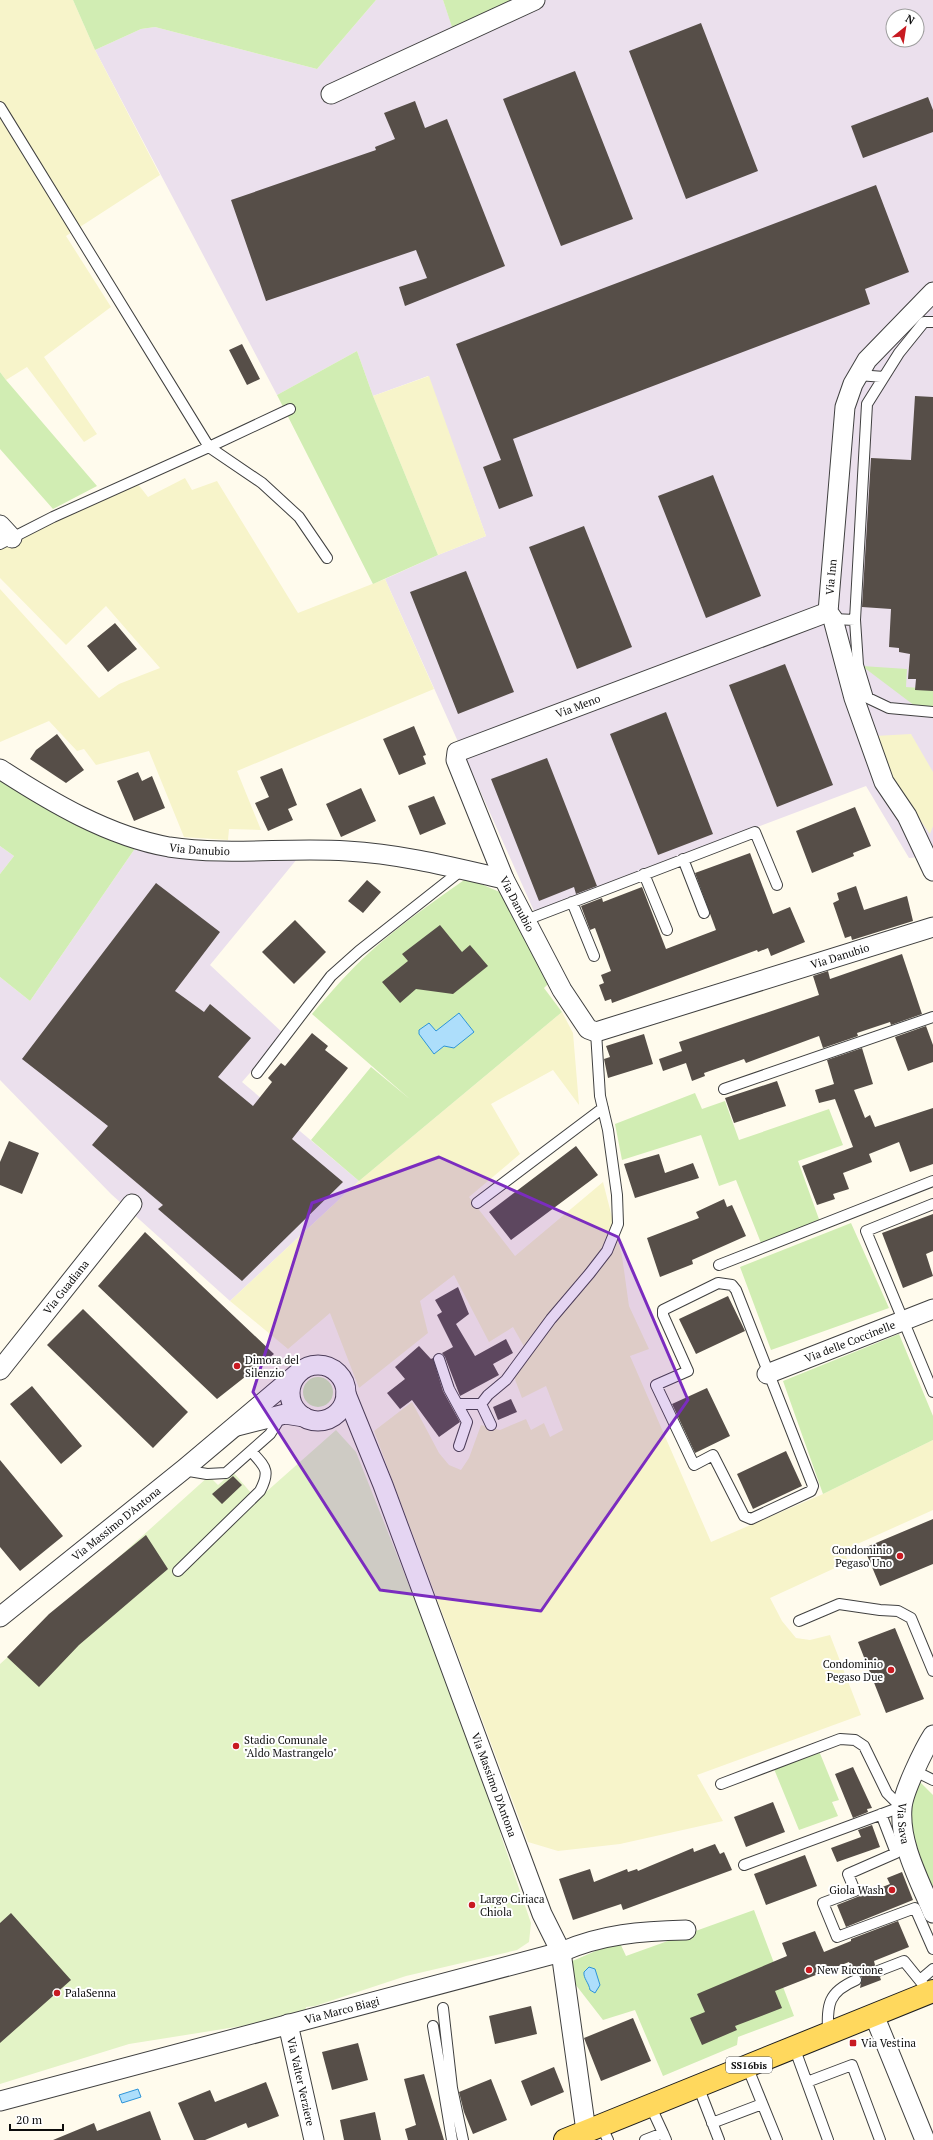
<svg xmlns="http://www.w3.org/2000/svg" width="933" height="2140" font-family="'PT Serif',serif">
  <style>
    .industrial { fill: #ebe0ed; fill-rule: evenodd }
    .farmland { fill: #f7f4ca }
    .green { fill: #d1edb3 }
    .pitch { fill: #e3f3c6 }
    .water { fill: #addefb; stroke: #2d94d8 }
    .building { fill: #564e48 }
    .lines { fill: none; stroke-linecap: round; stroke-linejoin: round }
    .service-casing { stroke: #404040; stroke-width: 12 }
    .minor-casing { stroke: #404040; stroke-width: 21 }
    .primary-casing { stroke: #1e1e1e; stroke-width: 24 }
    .service { stroke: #fff; stroke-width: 10 }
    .minor { stroke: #fff; stroke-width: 19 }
    .primary { stroke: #ffd85d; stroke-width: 22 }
    .marked { fill: #7b2cbf; fill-opacity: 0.2; stroke: #7b2cbf; stroke-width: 3; stroke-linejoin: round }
    .poi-dot { fill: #c81a21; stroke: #fff; stroke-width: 1.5 }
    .labels { text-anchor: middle; stroke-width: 4; stroke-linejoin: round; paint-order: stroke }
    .shield { fill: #fff; stroke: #565656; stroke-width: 1 }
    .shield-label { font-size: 10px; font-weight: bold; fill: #0d0d0d }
    .street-label { font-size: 11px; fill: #0d0d0d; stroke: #fff }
    .poi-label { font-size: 11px; fill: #0d0d0d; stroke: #fff; text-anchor: start }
  </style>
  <rect width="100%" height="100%" fill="#fffbed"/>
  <path class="industrial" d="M376 0H443L453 29 517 0H933V856L909 858 866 786 534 911 385 579 438 555 486 536 428 376 373 396 357 351 277 395 95 50 141 29 155 27 317 69ZM893 16H917V40H893Z
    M0 846 14 856 0 874Z
    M136 847 297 859 210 965 284 1034 242 1082 359 1181 230 1301 111 1194 0 1080V977L30 1001Z"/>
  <path class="farmland" d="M0 0H73L95 50 160 175 66 236 111 307 44 357 97 434 84 442 27 367 6 380 0 372Z
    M429 376 486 536 438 555 373 396Z
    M185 478 192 490 217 481 298 613 385 579 434 689 237 771 261 830 229 829 228 840 184 837 149 751 96 765 84 749 77 751 49 721 0 742V589L99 698 119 684 160 668 106 606 66 645 0 578V550L56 521 137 483 148 497Z
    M911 734 933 772V826L930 834 890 778 875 736Z
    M562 1012 573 1033 579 1105 553 1070 491 1104 520 1154 469 1197 515 1256 603 1182 622 1256 629 1306 649 1349 630 1356 711 1542 823 1494 933 1440V1510L844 1550 848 1562 770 1598 782 1621 796 1638 810 1640 830 1635 861 1715 697 1775 723 1821 620 1844 558 1851 528 1842 374 1431 412 1402 439 1453 449 1465 461 1470 469 1458 481 1425 500 1430 526 1419 531 1430 544 1423 550 1437 563 1430 546 1386 522 1398 514 1377 530 1357 513 1327 489 1342 454 1275 420 1301 428 1333 359 1388 330 1313 288 1349 230 1301 359 1181Z"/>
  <path class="green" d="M73 0H376L317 69 155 27 141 29 95 50Z
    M443 0H517L453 30Z
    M357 351 373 396 438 555 373 584 277 395Z
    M0 372 6 380 97 486 53 509 0 449Z
    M862 666 907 669 906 687 933 689V707L915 706Z
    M0 772 136 847 30 1001 0 977V874L14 856 0 846Z
    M467 878 502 893 549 983 544 988 562 1012 359 1181 311 1140 371 1067 411 1100 312 1014C330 993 349 971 370 952 400 925 434 901 467 878Z
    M695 1093 702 1109 725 1101 739 1140 829 1109 843 1145 798 1161 820 1222 761 1243 736 1180 719 1186 701 1135 622 1160 615 1124Z
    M851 1223 889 1308 771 1350 740 1267Z
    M899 1334 933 1416V1440L823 1494 783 1381Z
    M303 1392a15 15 0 1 1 30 0a15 15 0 1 1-30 0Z
    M819 1751 839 1800 832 1802 838 1816 799 1830 774 1769Z
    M919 1781 933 1795V1892C923 1866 907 1836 911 1808 912 1799 916 1790 919 1781Z
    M754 1910 794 2016 738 2037 737 2045 663 2076 635 2010 603 2020 572 1980 570 1962 619 1941 626 1956Z"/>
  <path class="pitch" d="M336 1430 356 1452 506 1829 500 1833 531 1923 529 1942 517 1950 406 1976 315 2006 306 2007 305 2016 129 2044 0 2084V1664L209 1476 218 1485 233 1472 257 1500Z"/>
  <path class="water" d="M459 1013 474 1032 454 1048 444 1046 434 1054 419 1034V1030L429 1023 436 1031Z
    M589 1967 595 1969 600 1985 595 1993 590 1990C589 1983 583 1978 584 1972Z
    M138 2089 141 2097 122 2103 119 2095Z"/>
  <path class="building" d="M701 23 758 171 686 199 629 51Z
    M575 71 633 219 561 246 503 99Z
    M928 97 933 110V132L863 158 851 126Z
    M415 101 425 128 447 119 505 266 405 306 399 287 427 278 416 250 266 301 231 200 376 150 375 147 395 139 384 113Z
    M876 185 909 272 865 289 870 304 513 439 533 496 499 509 483 467 501 460 456 344Z
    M242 344 260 379 247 385 229 350Z
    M915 396 933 397V691L915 690 916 679H908L910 654 899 652V648L889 647 891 609 862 607 871 458 911 460Z
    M713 475 761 596 706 618 658 496Z
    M584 526 632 647 577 669 529 547Z
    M466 571 514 692 458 714 410 592Z
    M115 623 137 649 108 672 87 646Z
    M785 664 833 785 777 807 729 685Z
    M666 712 713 834 658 855 610 734Z
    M414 726 426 755 423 756 426 764 399 775 383 739Z
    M57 734 84 770 66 783 30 759 36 750Z
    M547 758 597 886 576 894 574 887 539 901 491 779Z
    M282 768 297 805 288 809 293 820 268 831 255 803 269 797 260 777Z
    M138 772 142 781 152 776 165 808 134 821 117 781Z
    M361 788 376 821 341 837 326 804Z
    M434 796 446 824 420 835 408 806Z
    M855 807 871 846 853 853 854 856 812 873 796 831Z
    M750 853 773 914 790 907 805 942 771 956 768 948 758 952 757 950 612 1003 611 999 605 1001 599 985 604 983 601 975 611 971 595 928 590 930 581 906 602 898 603 902 642 887 666 949 716 930 695 873Z
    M367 880 381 892 363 913 348 901Z
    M156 883 220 932 175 991 204 1012 210 1004 251 1038 218 1077 253 1106 272 1082 268 1078 281 1063 285 1066 312 1033 328 1046 325 1050 348 1068 292 1139 343 1182 242 1281 158 1209 163 1205 92 1145 108 1126 22 1059Z
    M856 886 864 910 907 896 913 921 852 940 851 936 845 938 833 903 839 900 837 893Z
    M295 920 326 952 294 984 262 952Z
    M440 925 462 952 470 945 488 966 453 994 416 989 400 1003 382 982 408 961 402 954Z
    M902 954 922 1014 891 1025 890 1022 857 1033 858 1036 823 1048 819 1036 746 1063 744 1059 704 1073 705 1076 692 1081 686 1063 663 1071 659 1059 682 1051 679 1042 819 995 813 976 828 971 830 979Z
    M926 1026 933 1045V1062L908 1071 895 1037Z
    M644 1034 653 1064 608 1078 604 1059 610 1057 606 1046Z
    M862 1048 873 1084 854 1090 865 1118 870 1115 875 1127 933 1108V1164L910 1172 899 1142 869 1154 872 1162 843 1173 849 1189 833 1194 835 1199 817 1205 802 1166 853 1147 835 1099 819 1103 815 1090 834 1084 827 1060Z
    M777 1081 786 1106 734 1123 725 1098Z
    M9 1141 39 1153 22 1194 0 1185V1162Z
    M576 1146 598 1175 511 1240 489 1212Z
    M659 1154 665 1173 693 1163 699 1178 635 1198 624 1164Z
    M724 1199 727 1207 732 1205 746 1236 692 1260 693 1264 660 1277 647 1238 699 1218 696 1212Z
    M933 1214V1251L926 1254 933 1276 903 1288 882 1233Z
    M145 1232 274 1354 217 1399 98 1286Z
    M458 1287 469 1314 456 1324 475 1356 506 1339 513 1353 493 1364 499 1375 460 1396 445 1357 442 1353 453 1347 437 1315 442 1312 435 1300Z
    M728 1296 745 1331 696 1354 679 1319Z
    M83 1309 188 1412 153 1448 47 1345Z
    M419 1346 431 1359 433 1358 443 1391 460 1422 439 1437 412 1400 400 1409 387 1393 405 1379 395 1367Z
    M32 1386 82 1446 61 1464 10 1404Z
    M707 1388 730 1436 695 1453 672 1404Z
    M511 1399 517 1412 498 1420 493 1407Z
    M786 1451 802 1486 753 1509 737 1474Z
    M0 1460 63 1536 20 1571 0 1547Z
    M233 1476 242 1485 222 1504 212 1494Z
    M933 1519V1564L880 1586 864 1548Z
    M146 1535 168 1569 79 1645 39 1687 7 1657 49 1614Z
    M895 1628 924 1699 886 1713 858 1642Z
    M853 1767 872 1808 867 1809 868 1812 853 1818 835 1774Z
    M773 1802 785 1832 746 1847 734 1817Z
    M872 1825 880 1847 837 1862 831 1848 861 1837 858 1830Z
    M715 1844 720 1854 724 1852 732 1870 623 1910 621 1904 573 1920 559 1879 590 1869 594 1882 627 1869 628 1872 637 1869 638 1871 693 1848 694 1852Z
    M805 1855 817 1886 766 1905 754 1874Z
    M902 1872 913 1900 846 1927 837 1905 890 1884 887 1878Z
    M11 1913 71 1980 0 2043V1923Z
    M898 1921 909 1947 874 1961 875 1965 872 1970V1974L877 1977H880L881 1980 860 1988 862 1978 859 1974H854L849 1962 775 1991 782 2008 735 2026 737 2030 702 2045 690 2018 705 2012 697 1994 787 1956 782 1943 815 1931 824 1952 851 1941V1939Z
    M531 2006 537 2034 495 2044 489 2016Z
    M633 2018 651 2061 601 2081 584 2038Z
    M358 2043 368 2080 332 2090 322 2052Z
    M554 2067 564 2092 531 2106 521 2081Z
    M424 2074 444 2140H408L405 2129 416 2125 404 2079Z
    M491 2079 507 2120 473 2134 464 2112 459 2092Z
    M266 2082 279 2116 248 2128 246 2123 205 2140H194L178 2103 210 2090 215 2102Z
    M150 2111 161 2140H53L94 2123 97 2131Z
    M375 2112 381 2140H344L340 2120Z"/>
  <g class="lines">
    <g class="service-casing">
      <path id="service" d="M0 107 209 447 53 517 0 544
        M858 375 884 377
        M290 409 209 447 262 483 299 517 327 558
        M833 619 855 620 858 665 868 698 889 708 933 712
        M855 620 867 404 899 353 924 322H933
        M683 859 704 913
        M644 874 667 930
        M572 902 594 956
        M526 920 755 832 777 885
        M257 1073 331 976 359 951 463 869
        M724 1089 933 1017
        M477 1203 603 1108
        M933 1204 866 1231 933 1392
        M719 1265 933 1181
        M718 1283 732 1285 736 1290 813 1486 811 1491 751 1519 744 1516 713 1455 694 1465 656 1385 688 1371 663 1315V1310Z
        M439 1359 449 1389 467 1422 459 1446
        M458 1404H481
        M491 1425 481 1404 488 1395 506 1380 551 1319 590 1273 607 1251 618 1224 617 1195 608 1130 600 1096 596 1032
        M183 1470 207 1474 226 1473 270 1434 277 1423 278 1415
        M178 1571 260 1491C271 1470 265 1467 251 1451
        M799 1621 839 1604 880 1610 898 1611 911 1618 933 1671
        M915 1771 933 1780
        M721 1784 840 1739 855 1740 864 1746 887 1793 901 1807 744 1865
        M881 1814 896 1853 848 1874 855 1891 823 1903 837 1937 915 1908 933 1949
        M878 1971 904 1961 930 1993
        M920 1980 933 1969
        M443 2008 452 2088 463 2140
        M433 2026 452 2140
        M828 2033C827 2004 828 1992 856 1980
        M794 2047 828 2140
        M747 2066 777 2140
        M807 2082 852 2065 880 2140
        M698 2086 719 2140
        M650 2105 663 2133
        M712 2123 762 2104
        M601 2125 608 2140
        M645 2140 663 2133 666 2140"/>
    </g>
    <g class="minor-casing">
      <g id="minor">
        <path d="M331 94 535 0"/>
        <path d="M933 292 867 360 853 384 845 407 828 612 833 619 854 698 884 782 907 816 933 871"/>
        <path d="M0 525 12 538"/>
        <path id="s1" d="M828 612 457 752 456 760 504 879 562 990 588 1029 596 1032 933 927"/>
        <path id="s2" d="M0 769C51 802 108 836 169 847 228 856 288 847 347 851 401 854 452 867 504 879"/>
        <circle cx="318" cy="1393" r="28"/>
        <path id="s3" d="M0 1370 132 1204"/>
        <path id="s4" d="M767 1374 933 1309"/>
        <path id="s5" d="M346 1394 383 1485 542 1914 561 1952 586 2131"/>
        <path d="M237 1426 285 1414 304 1417"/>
        <path id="s6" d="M0 1617 183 1470 298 1373"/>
        <path id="s7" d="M933 1735C924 1749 903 1792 902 1808 899 1844 920 1881 933 1913"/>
        <path d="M874 2015 925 2140"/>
        <path id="s8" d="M288 2024 314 2140"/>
        <path id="s9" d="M0 2101 561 1952C602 1934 642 1931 686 1930"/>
      </g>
    </g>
    <g class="primary-casing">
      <path id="primary" d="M565 2140 933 1991"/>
    </g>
    <use href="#service" class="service"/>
    <use href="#minor" class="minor"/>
    <use href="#primary" class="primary"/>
  </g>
  <path class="marked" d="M439 1157 618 1237 688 1400 541 1611 380 1590 253 1392 312 1203Z"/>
  <g class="poi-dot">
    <circle cx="237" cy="1366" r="4"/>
    <circle cx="900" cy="1556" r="4"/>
    <circle cx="891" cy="1670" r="4"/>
    <circle cx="236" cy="1746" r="4"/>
    <circle cx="892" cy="1890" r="4"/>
    <circle cx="472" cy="1905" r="4"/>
    <circle cx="809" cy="1970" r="4"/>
    <circle cx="57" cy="1993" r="4"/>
    <rect x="849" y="2039" width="8" height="8" rx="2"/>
  </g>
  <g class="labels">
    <rect class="shield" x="726" y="2057" width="46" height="16" rx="3"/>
    <g class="shield-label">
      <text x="749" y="2069">SS16bis</text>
    </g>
    <g class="street-label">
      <text transform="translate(831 577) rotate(-85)" y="4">Via Inn</text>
      <text transform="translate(578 706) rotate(-21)" y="4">Via Meno</text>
      <text dy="4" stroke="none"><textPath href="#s2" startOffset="218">Via Danubio</textPath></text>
      <text dy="4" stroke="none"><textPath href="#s1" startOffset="561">Via Danubio</textPath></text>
      <text dy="4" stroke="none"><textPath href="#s1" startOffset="969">Via Danubio</textPath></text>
      <text dy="4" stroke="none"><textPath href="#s3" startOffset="106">Via Guadiana</textPath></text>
      <text dy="4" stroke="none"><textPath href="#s4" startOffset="89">Via delle Coccinelle</textPath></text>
      <text dy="4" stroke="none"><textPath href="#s6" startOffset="149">Via Massimo D'Antona</textPath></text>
      <text dy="4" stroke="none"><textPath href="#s5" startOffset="418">Via Massimo D'Antona</textPath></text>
      <text dy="4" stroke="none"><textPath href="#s7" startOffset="95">Via Sava</textPath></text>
      <text dy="4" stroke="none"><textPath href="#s9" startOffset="354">Via Marco Biagi</textPath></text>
      <text dy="4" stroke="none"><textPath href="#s8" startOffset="59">Via Valter Verziere</textPath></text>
    </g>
    <g class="poi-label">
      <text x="245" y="1364">Dimora del<tspan x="245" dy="13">Silenzio</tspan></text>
      <text x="892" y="1554" text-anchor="end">Condominio<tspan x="892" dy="13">Pegaso Uno</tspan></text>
      <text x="883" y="1668" text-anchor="end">Condominio<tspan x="883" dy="13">Pegaso Due</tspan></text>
      <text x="244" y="1744">Stadio Comunale<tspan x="244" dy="13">"Aldo Mastrangelo"</tspan></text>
      <text x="884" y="1894" text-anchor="end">Giola Wash</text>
      <text x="480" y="1903">Largo Ciriaca<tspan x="480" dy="13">Chiola</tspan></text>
      <text x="817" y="1974">New Riccione</text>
      <text x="65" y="1997">PalaSenna</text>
      <text x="861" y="2047">Via Vestina</text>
    </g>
  </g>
  <g transform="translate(905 28) rotate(30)"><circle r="19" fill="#ffffff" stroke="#9e9e9e"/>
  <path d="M0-3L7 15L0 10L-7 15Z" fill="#c81a21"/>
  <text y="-6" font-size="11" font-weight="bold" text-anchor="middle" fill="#0d0d0d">N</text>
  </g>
  <path d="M10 2124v6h53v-6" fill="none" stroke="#0d0d0d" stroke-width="2"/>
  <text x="16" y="2124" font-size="12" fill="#0d0d0d" stroke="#ffffff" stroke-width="3" paint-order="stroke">20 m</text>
</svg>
